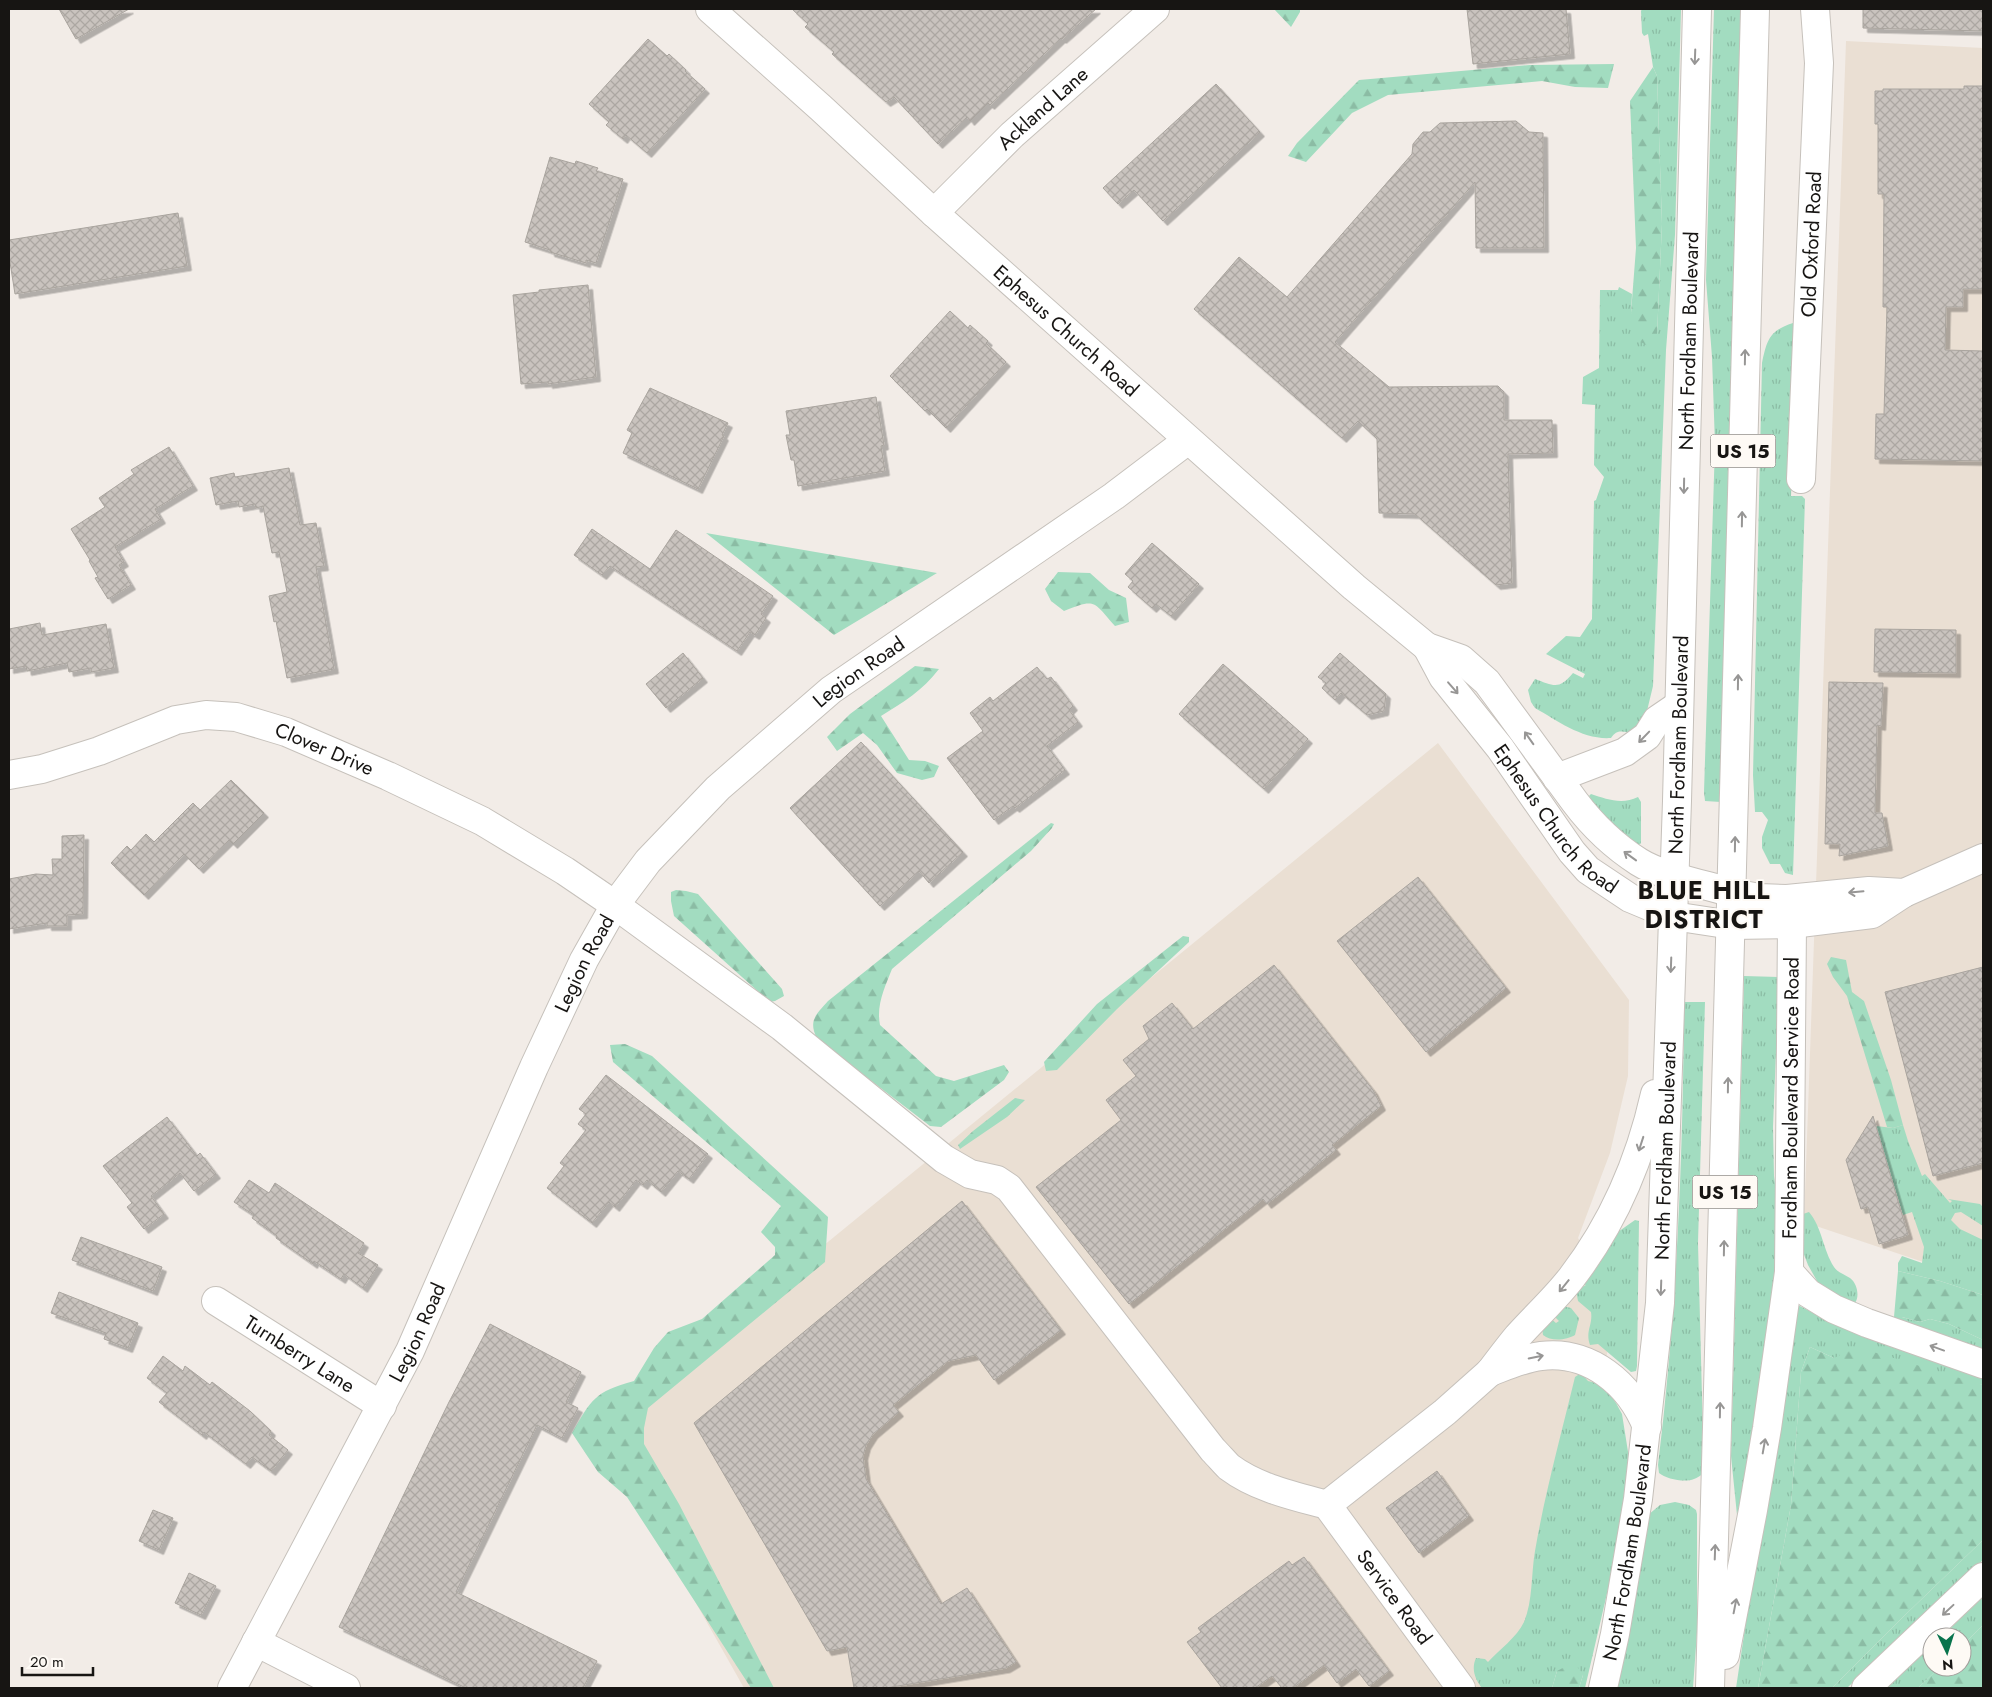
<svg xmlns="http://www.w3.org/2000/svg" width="1992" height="1697" font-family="Jost,sans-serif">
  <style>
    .built { fill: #eadfd3 }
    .grass { fill: url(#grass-tufts) }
    .forest { fill: url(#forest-firs) }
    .building { fill: url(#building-cross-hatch); stroke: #a9a49e; filter: url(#shadow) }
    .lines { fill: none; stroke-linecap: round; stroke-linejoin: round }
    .minor-casing { stroke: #c6c1bb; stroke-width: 30 }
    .tertiary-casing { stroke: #c6c1bb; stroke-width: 30 }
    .secondary-casing { stroke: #c6c1bb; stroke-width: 30 }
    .trunk-casing { stroke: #c6c1bb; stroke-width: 30 }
    .minor { stroke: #fff; stroke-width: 28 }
    .tertiary { stroke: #fff; stroke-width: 28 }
    .secondary { stroke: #fff; stroke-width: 28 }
    .trunk { stroke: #fff; stroke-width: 28 }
    .oneway { stroke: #979695 }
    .labels { text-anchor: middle; stroke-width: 4; stroke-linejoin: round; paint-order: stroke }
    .shield { fill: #fefaf5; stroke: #5c5a57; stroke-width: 1 }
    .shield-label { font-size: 19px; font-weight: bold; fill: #171513 }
    .street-label { font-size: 20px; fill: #171513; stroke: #fefaf5 }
    .district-label { font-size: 25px; font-weight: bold; letter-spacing: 1px; fill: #171513; stroke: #fefaf5 }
  </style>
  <defs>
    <pattern id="grass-tufts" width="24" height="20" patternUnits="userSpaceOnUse" patternTransform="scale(1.25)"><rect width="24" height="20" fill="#a2dcc0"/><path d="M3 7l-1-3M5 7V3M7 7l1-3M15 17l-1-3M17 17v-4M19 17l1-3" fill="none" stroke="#8bbca4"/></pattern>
    <pattern id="forest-firs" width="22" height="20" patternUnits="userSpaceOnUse" patternTransform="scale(1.25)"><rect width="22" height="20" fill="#a2dcc0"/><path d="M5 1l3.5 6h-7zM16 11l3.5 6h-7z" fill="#8bbca4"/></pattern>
    <pattern id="building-cross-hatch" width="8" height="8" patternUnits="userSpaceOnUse" patternTransform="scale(1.25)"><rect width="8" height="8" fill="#c9c3be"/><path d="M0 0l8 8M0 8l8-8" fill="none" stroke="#aca7a2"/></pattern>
    <filter id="shadow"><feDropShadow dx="4.5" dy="4.5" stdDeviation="0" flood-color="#0004"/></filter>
  </defs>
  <rect width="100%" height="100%" fill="#f2ece7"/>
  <path class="built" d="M1846 41 1983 48V1282L1804 1222Z
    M1438 743 1629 1000 1628 1076 1610 1153 1578 1238 1617 1306 1595 1411 1505 1688H744L598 1430Z"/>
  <path class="grass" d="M1642 9H1681L1675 235 1666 350 1653 686 1646 715 1630 737 1627 732C1619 731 1616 731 1611 738 1583 740 1558 721 1535 708L1531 702 1528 690 1535 679C1554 686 1559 690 1573 673L1583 678 1585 674 1546 654 1566 636 1580 637 1592 619 1594 501 1596 500 1604 477 1594 465 1595 405 1582 404 1583 377 1599 368 1600 290H1618L1619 287 1632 294 1631 313 1657 335 1662 224 1657 76 1653 67 1648 34 1644 36 1642 33 1641 11Z
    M1714 9H1744L1721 802 1705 801 1704 792 1715 445 1712 357 1706 280Z
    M1793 323 1796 327 1791 496H1802L1805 499 1793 875 1785 873 1780 864H1770L1762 848V837L1768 820 1762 812H1755L1753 775 1762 363C1767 340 1769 331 1793 323Z
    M1591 794C1606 799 1622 805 1638 797L1641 802V843L1639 845C1619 834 1600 815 1589 796Z
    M1744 976 1779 977 1773 1127 1774 1176 1779 1214 1778 1238 1761 1410 1737 1515 1731 1456Z
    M1684 1002H1705L1698 1243 1704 1473C1701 1475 1697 1478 1694 1479 1685 1483 1666 1479 1659 1473L1658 1465C1677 1311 1683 1157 1684 1002Z
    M1903 1125 1908 1141 1922 1176 1925 1174 1950 1203 1952 1201 1948 1199 1980 1204 1983 1207V1226L1961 1212 1955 1213 1951 1220 1960 1229 1983 1240V1295L1940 1281 1898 1271V1263L1902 1256 1922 1263 1924 1247 1912 1212 1903 1215 1876 1126 1893 1128Z
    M1809 1212C1822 1227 1823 1250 1834 1267 1838 1273 1844 1274 1850 1278 1857 1283 1860 1296 1855 1303L1829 1293 1817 1281 1808 1265 1803 1252V1214Z
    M1635 1220 1639 1221 1637 1366 1636 1371 1631 1372 1598 1344 1590 1345C1585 1331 1593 1325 1591 1312L1578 1301 1576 1290 1586 1285 1583 1284 1615 1234Z
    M1794 1303 1823 1318 1983 1375V1385L1834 1358 1810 1347 1801 1372 1791 1505 1758 1688H1736Z
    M1563 1306 1571 1308 1579 1318 1575 1335C1567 1340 1551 1342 1543 1335L1542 1327 1551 1319 1556 1323 1559 1321 1554 1316Z
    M1894 1317H1902L1920 1322 1930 1319 1949 1324 1983 1340V1355L1894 1324Z
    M1581 1373 1588 1381 1603 1385 1616 1403 1622 1414 1629 1458 1622 1514 1612 1572 1585 1688H1579L1583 1675 1557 1671 1552 1688H1482C1475 1679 1471 1669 1476 1658L1485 1659 1488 1662C1499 1650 1517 1637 1524 1622 1533 1601 1531 1574 1535 1551 1545 1493 1561 1435 1575 1377Z
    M1675 1502 1689 1505 1696 1510 1697 1514V1632L1693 1688H1614L1648 1515 1660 1505Z
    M1983 1540V1560L1847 1688H1832L1903 1617Z
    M1983 1597V1625L1962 1646V1637H1941Z
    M1932 1645V1667H1940L1918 1688H1887Z"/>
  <path class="forest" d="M1274 9H1300V12L1291 27Z
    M1614 64 1608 88 1575 87 1542 81 1388 95 1352 113 1306 162 1288 156 1297 143 1359 80 1530 65Z
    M1653 67 1657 76 1662 224 1657 335 1650 347 1635 339 1631 313 1636 248 1630 101Z
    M706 533 937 573 834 635Z
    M1058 572 1090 573 1109 590 1126 598 1129 622 1115 626C1093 601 1096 598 1064 611L1051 601 1045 589Z
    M915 666 939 669C922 691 904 702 881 716L909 760 925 761 939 766 934 777 922 780 897 773 877 745 863 733 837 751 827 737 850 714Z
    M1051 823 1054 824 1052 828 1031 851 892 969C885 987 876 1005 880 1025L936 1076 954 1081 1004 1065 1009 1072 1004 1080 941 1127 930 1126 817 1039C808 1020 816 1015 828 1001Z
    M676 890 686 891 698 894 782 989 784 996 775 1001 770 1002 674 916 671 901V892Z
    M1183 936 1189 937V942L1117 1009 1057 1070 1046 1071 1044 1062 1097 1004Z
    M1831 957 1846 960 1852 992 1864 1001 1891 1080 1903 1125 1893 1128 1887 1127 1847 996 1833 977 1827 964Z
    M625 1044 652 1056 828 1217 825 1262 648 1408 644 1428V1444L679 1504 774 1688H751L627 1497 598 1472 572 1433C592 1399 594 1392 634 1381L654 1348 668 1332 702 1319 775 1255V1247L761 1232 781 1206 613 1062 610 1045Z
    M1015 1098 1025 1100 1007 1117 960 1149 958 1145 973 1131Z
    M1898 1271 1940 1281 1983 1295V1340L1949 1324 1930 1319 1920 1322 1902 1317H1894Z
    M1810 1347 1834 1358 1857 1347 1983 1385V1540L1903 1617 1832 1688H1758L1791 1505 1801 1372Z
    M1983 1625V1688H1918L1940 1667H1962V1646Z
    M1574 1662 1583 1675 1579 1688H1552L1557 1671Z"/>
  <path class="building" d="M59 9H129L76 39Z
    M792 9H1096L1062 39 1061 38 990 105 988 103 970 121 967 117 938 144 894 97 886 102 832 54 834 52 805 27 808 24Z
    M1467 9H1566L1570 54 1473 64Z
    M1863 9H1983V31L1863 28Z
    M648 39 667 56 669 54 686 70 685 71 705 89 647 153 626 135 623 139 606 125 609 122 589 104Z
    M1216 84 1260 132 1163 221 1134 190 1118 204 1103 188Z
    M1964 86H1983V289H1963V307H1946L1945 350 1983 351V461L1875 459 1876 414H1884L1887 307H1883L1884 194H1878V124H1875V91H1883V89H1964Z
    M1516 121 1529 132 1543 133 1544 248H1476L1475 182 1335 342 1389 387 1498 386 1504 392V420H1552L1553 453 1508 454 1512 583 1496 585 1415 514 1379 513 1377 439 1358 421 1342 438 1194 309 1239 257 1287 297 1412 154 1413 144 1423 132H1430L1440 123Z
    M550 157 575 164 576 161 598 168 596 171 623 179 596 263 586 260V263L550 252V250L525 242Z
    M178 213 187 266 15 294 9 256V240Z
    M588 285 596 377 548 384V382L521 384 513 295 539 292V290Z
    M950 311 968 328 970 325 988 341 986 343 1006 362 946 428 927 409 925 411 890 376Z
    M650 388 728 423 722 435 724 436 698 489 623 453 632 433 627 430Z
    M876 397 884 445 881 446 885 471 798 486 794 460H791L786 435H790L786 411Z
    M169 447 193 486 155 509 161 519 115 547 124 562 119 565 131 585 108 599 95 578 98 577 89 561 90 560 71 529 105 507 99 498 134 474 131 470Z
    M289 468 300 525 316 523 324 566 316 567 334 669 287 678 276 621 274 622 269 596 287 592 279 552 272 553 263 506 256 508 255 504 239 507 238 501 216 505 210 478 234 473 235 477Z
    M592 529 650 569 676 530 773 596 761 614 766 618 755 635 750 632 737 651 610 566 602 575 574 555Z
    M1152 543 1199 584 1171 616 1156 604 1152 608 1128 587 1133 581 1125 574Z
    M40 623 42 635 106 624 114 668 91 672V668L69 672 67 663 27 671 26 666 9 669V629Z
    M1875 629 1956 630V673L1874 672Z
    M683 653 703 678 666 708 646 684Z
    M1340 653 1386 694 1384 711 1367 715 1341 693 1335 700 1322 688 1326 683 1318 677Z
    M1223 664 1308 739 1264 789 1179 714Z
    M1037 667 1047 679 1051 677 1073 706 1069 710 1078 722 1047 746 1065 770 1015 808 1013 806 994 820 947 758 983 731 970 713 990 697 993 701Z
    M1829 682 1883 683 1881 726 1877 725 1875 813H1882L1888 846 1839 856 1840 844H1825Z
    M861 742 963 852 929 883 919 871 880 906 790 808Z
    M231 780 264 813 233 844 229 840 199 869 184 854 144 895 111 863 127 846 131 850 146 834 154 842 193 803 200 810Z
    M84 835 83 914 67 915V926H47V923L9 929V879L36 874 53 875 52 859H62V836Z
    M1418 877 1506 988 1426 1052 1337 941Z
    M1274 965 1373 1090 1381 1106 1332 1145 1336 1150 1267 1204 1263 1199 1129 1304 1036 1187 1121 1120 1106 1100 1136 1076 1123 1060 1149 1039 1143 1026 1172 1003 1193 1029Z
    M1983 967V1163L1933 1176 1885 992Z
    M606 1075 708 1154 689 1179 678 1171 661 1192 647 1180 643 1185 636 1180 615 1207 609 1202 592 1223 547 1188 564 1166 560 1163 586 1130 578 1124 586 1114 579 1109Z
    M1873 1116 1908 1235 1879 1244 1868 1207 1861 1209 1846 1160Z
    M167 1117 197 1156 200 1153 216 1174 194 1191 180 1173 151 1196 164 1214 144 1229 127 1207 132 1203 103 1166Z
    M249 1180 269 1193 275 1183 364 1243 358 1253 378 1265 363 1288 344 1274 341 1279 314 1261 313 1264 276 1238 277 1236 252 1218 254 1215 234 1202Z
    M962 1201 1061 1330 994 1380 976 1355 948 1361 893 1405 899 1412 873 1434 866 1445 863 1456 866 1479 941 1604 967 1588 1016 1662 1006 1668 886 1688H854L847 1647 827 1651 694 1423Z
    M81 1237 162 1267 153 1291 72 1260Z
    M59 1292 138 1323 128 1348 104 1339 106 1333 51 1313Z
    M490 1324 581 1372 566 1402 578 1408 562 1438 537 1425 456 1592 597 1661 583 1688H466L339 1627 449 1402Z
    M163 1356 183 1371 185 1366 210 1385 212 1382 250 1411 271 1431 269 1435 288 1450 271 1471 252 1457 246 1464 204 1432 202 1435 159 1402 167 1393 147 1378Z
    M1437 1471 1469 1516 1419 1553 1386 1508Z
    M153 1510 173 1518 159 1550 139 1541Z
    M1304 1557 1389 1671 1369 1686 1356 1669 1337 1683 1324 1665 1293 1688H1282L1272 1676 1255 1688H1222L1187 1642 1201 1632 1198 1628 1237 1599 1289 1561 1292 1565Z
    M189 1573 216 1586 201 1615 175 1603Z"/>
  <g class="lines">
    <g class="minor-casing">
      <g id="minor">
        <path id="s1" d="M934 213 1012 135 1155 9"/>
        <path id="s2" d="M1801 479 1819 63 1815 9"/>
        <path id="s3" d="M9 775 42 769 99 751 176 720 206 715 236 717 286 732 388 776 482 821 565 871 615 905 782 1027 944 1159 970 1174 997 1180 1009 1188 1213 1450C1218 1455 1224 1462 1229 1467 1257 1488 1294 1496 1327 1505"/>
        <path d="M1733 893 1759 898 1787 899 1869 891 1904 893"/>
        <path d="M1732 925 1792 924 1872 914 1904 893 1983 858"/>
        <path id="s4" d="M1789 1272 1792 924"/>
        <path id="s5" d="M216 1301 382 1406"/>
        <path id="s6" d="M1327 1505 1461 1688"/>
        <path d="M1327 1505 1445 1412 1490 1372"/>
        <path d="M256 1642 346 1688"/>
        <path id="s7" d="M232 1688 410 1351 534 1067 584 960 615 905 648 861 718 788 831 690 1114 496 1188 440"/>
      </g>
    </g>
    <g class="tertiary-casing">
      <g id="tertiary">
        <path id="s8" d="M710 9 821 108 934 213 1354 587 1427 647 1461 659 1487 682 1575 802C1593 826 1614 846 1639 862 1661 876 1707 885 1733 893"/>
        <path id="s9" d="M1427 647 1443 677 1500 748 1572 852 1588 870 1630 898 1673 916 1732 925"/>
        <path d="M1557 778 1625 752 1647 736 1657 720 1679 705"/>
      </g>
    </g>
    <g class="secondary-casing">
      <path id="secondary" d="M1789 1272 1808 1293 1834 1309 1867 1323 1983 1364
        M1866 1688 1983 1577"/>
    </g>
    <g class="trunk-casing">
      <g id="trunk">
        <path d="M1490 1372C1499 1360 1508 1348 1518 1336 1536 1316 1556 1298 1572 1277 1614 1222 1640 1161 1655 1094"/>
        <path d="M1490 1372C1506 1366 1524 1358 1541 1356 1590 1350 1630 1384 1647 1427"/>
        <path d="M1725 1655 1753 1510 1767 1428 1789 1272"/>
        <path id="s10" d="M1603 1688 1615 1634 1638 1499 1660 1303 1677 801 1697 9"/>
        <path d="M1710 1688C1730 1129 1737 569 1755 9"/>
      </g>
    </g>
    <use href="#minor" class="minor"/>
    <use href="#tertiary" class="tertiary"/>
    <use href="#secondary" class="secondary"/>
    <use href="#trunk" class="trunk"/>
  </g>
  <defs><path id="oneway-shaft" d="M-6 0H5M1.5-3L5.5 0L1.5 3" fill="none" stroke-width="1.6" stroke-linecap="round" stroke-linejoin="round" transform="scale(1.25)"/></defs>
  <g class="oneway">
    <use href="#oneway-shaft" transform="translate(1695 57) rotate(92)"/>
    <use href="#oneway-shaft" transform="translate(1745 357) rotate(-89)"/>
    <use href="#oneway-shaft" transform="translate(1684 486) rotate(91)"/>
    <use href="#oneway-shaft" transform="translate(1742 519) rotate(-89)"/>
    <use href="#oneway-shaft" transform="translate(1738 682) rotate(-89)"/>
    <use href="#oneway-shaft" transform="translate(1453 688) rotate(49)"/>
    <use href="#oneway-shaft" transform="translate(1644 737) rotate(134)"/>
    <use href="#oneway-shaft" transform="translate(1529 738) rotate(-125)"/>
    <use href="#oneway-shaft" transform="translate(1735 844) rotate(-89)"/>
    <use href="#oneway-shaft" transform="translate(1630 856) rotate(-144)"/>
    <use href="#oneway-shaft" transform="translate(1856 892) rotate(175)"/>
    <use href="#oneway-shaft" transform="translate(1671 965) rotate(92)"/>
    <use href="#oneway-shaft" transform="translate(1728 1085) rotate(-89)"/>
    <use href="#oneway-shaft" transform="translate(1641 1144) rotate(108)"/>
    <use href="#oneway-shaft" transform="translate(1724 1248) rotate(-89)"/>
    <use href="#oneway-shaft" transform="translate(1564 1286) rotate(129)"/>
    <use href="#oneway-shaft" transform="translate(1661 1288) rotate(92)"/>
    <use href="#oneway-shaft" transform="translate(1937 1348) rotate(-160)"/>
    <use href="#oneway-shaft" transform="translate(1536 1357) rotate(-11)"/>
    <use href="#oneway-shaft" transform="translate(1720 1410) rotate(-89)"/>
    <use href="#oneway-shaft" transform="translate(1764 1446) rotate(-80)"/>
    <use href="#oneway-shaft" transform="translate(1715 1552) rotate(-88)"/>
    <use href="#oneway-shaft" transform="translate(1735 1606) rotate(-79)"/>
    <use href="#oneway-shaft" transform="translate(1948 1610) rotate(137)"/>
  </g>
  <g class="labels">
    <g class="shield">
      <rect x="1710.5" y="434.5" width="65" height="33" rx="4"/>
      <rect x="1692.5" y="1175.5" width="65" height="33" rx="4"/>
    </g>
    <g class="shield-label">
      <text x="1743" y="458">US 15</text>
      <text x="1725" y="1199">US 15</text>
    </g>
    <g class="street-label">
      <text dy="7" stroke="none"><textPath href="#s1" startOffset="151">Ackland Lane</textPath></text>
      <text dy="7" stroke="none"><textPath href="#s2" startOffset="235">Old Oxford Road</textPath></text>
      <text dy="7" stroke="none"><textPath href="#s8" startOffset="480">Ephesus Church Road</textPath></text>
      <text dy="7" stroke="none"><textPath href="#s10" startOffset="1352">North Fordham Boulevard</textPath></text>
      <text dy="7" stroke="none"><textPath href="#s7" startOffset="1211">Legion Road</textPath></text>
      <text dy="7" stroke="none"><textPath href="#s10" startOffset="948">North Fordham Boulevard</textPath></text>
      <text dy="7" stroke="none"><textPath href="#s3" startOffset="331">Clover Drive</textPath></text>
      <text dy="7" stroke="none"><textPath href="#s9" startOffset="216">Ephesus Church Road</textPath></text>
      <text dy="7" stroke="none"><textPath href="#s7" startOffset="806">Legion Road</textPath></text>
      <text dy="7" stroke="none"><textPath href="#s4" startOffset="174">Fordham Boulevard Service Road</textPath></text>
      <text dy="7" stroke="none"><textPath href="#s10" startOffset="542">North Fordham Boulevard</textPath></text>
      <text dy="7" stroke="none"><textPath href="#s7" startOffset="401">Legion Road</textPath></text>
      <text dy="7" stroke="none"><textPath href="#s5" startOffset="99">Turnberry Lane</textPath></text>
      <text dy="7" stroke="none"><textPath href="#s10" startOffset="138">North Fordham Boulevard</textPath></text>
      <text dy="7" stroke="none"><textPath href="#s6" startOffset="114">Service Road</textPath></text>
    </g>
    <g class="district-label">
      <text x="1704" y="899">BLUE HILL<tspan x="1704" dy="29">DISTRICT</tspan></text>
    </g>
  </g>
  <rect width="1992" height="1697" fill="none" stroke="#171513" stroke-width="20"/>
  <g transform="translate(1947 1652) rotate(176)"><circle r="24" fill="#fefaf5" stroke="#a29e9b"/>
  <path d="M0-4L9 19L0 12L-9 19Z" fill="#09744d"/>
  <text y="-8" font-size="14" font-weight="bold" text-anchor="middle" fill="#171513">N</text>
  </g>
  <path d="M22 1667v8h71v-8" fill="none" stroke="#171513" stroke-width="2.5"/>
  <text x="30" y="1667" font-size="15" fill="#171513" stroke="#fefaf5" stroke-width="4" paint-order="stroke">20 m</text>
</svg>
